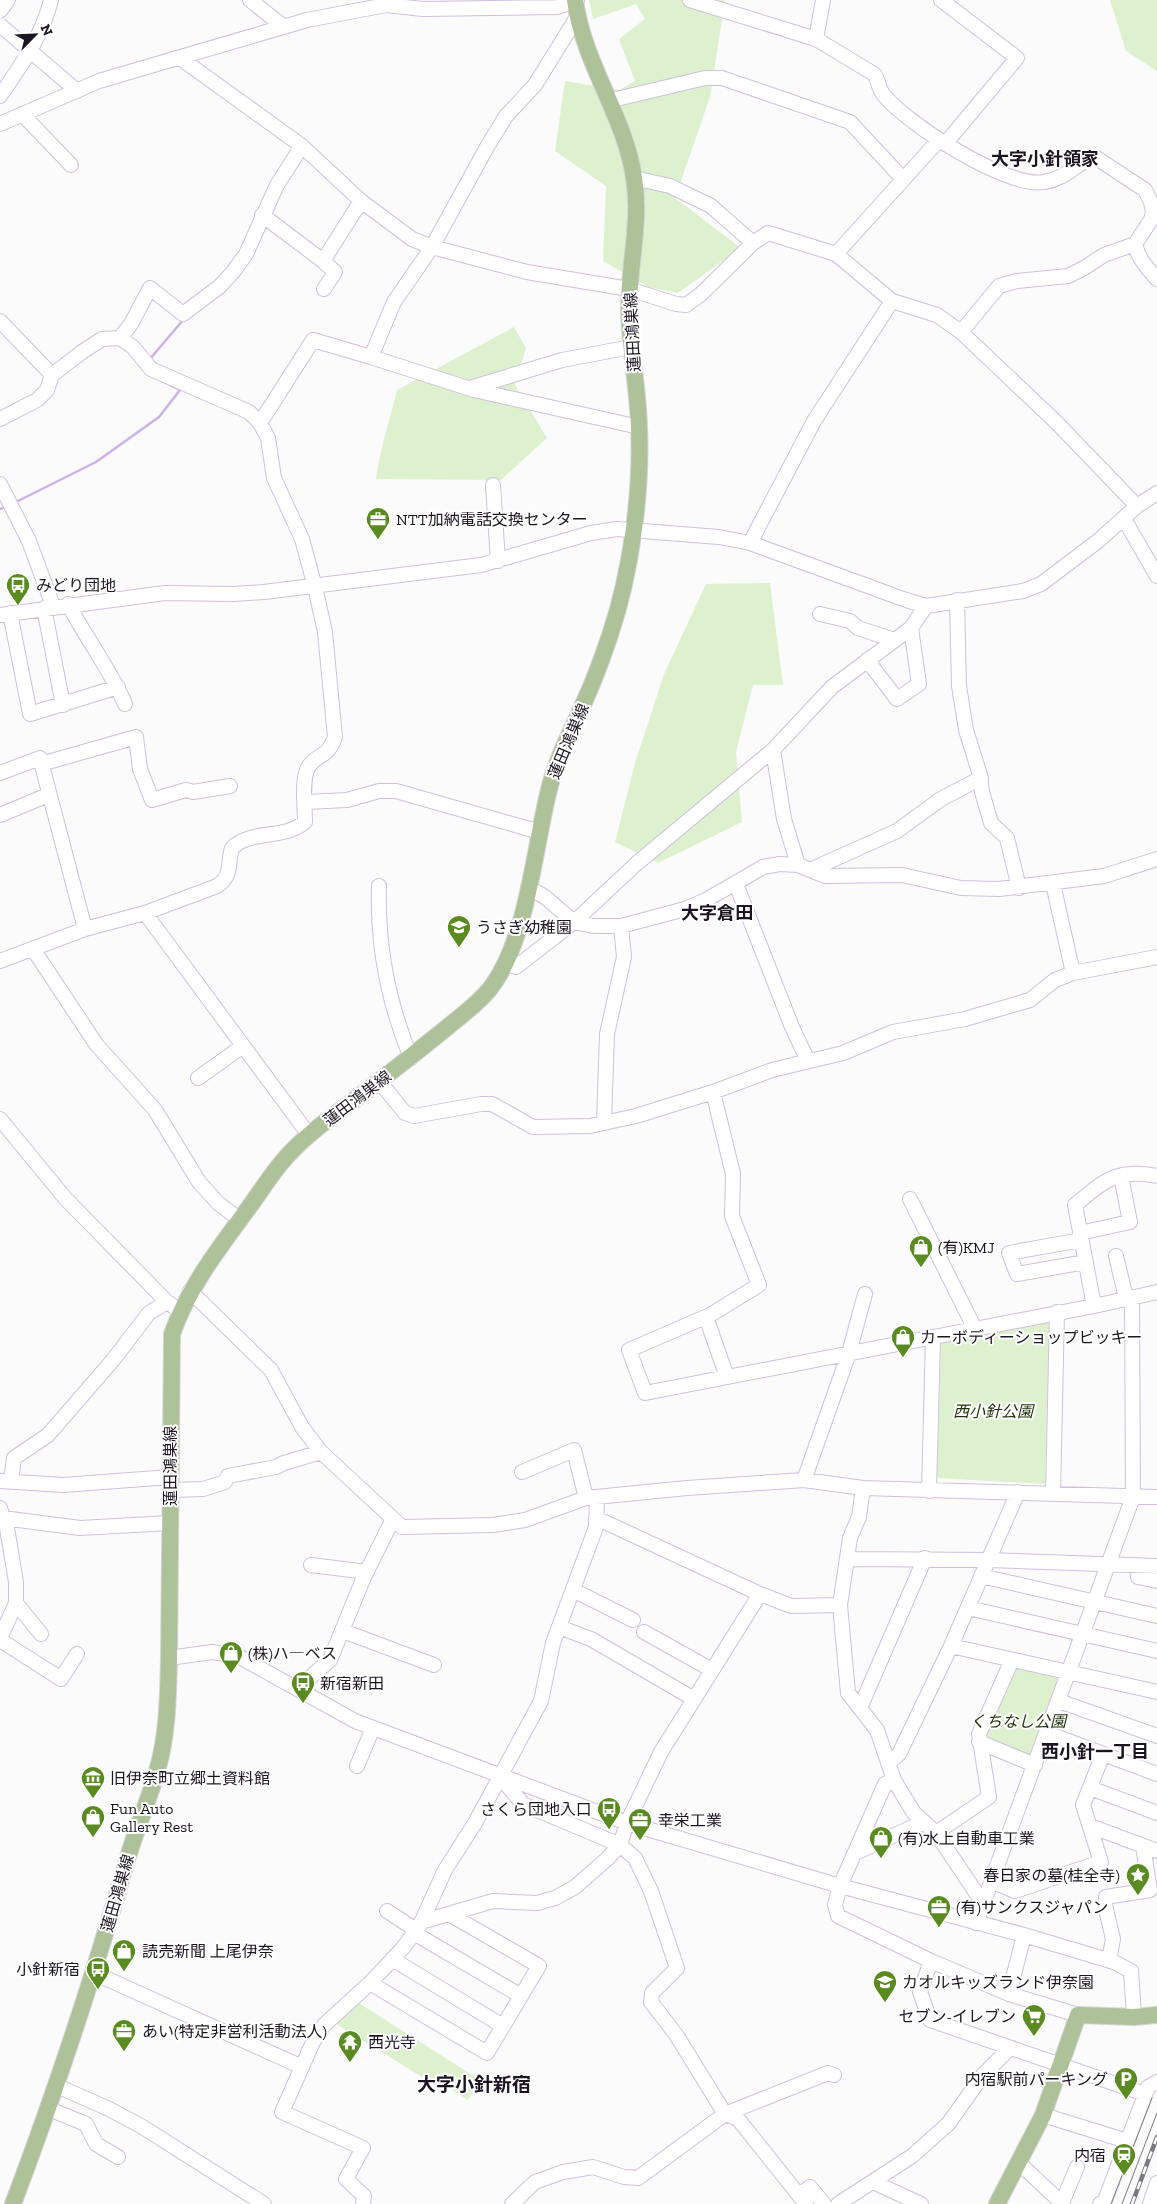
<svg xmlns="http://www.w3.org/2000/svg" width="1157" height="2204" font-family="'Zilla Slab','Noto Sans JP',serif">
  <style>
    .green { fill: #ddf1cf }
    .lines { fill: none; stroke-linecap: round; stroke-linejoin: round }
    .stream { stroke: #cdb2e7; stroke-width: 2.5 }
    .minor-casing { stroke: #cfc0df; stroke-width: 16 }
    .major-casing { stroke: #d6d5d7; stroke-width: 18 }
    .minor { stroke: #fff; stroke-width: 14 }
    .major { stroke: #adc299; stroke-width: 16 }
    .tram { stroke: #7c7980; stroke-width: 1 }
    .rail-casing { stroke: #7c7980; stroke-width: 4.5 }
    .rail { stroke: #fff; stroke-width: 2.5; stroke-dasharray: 8; stroke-linecap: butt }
    .labels { text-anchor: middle; stroke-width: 4; stroke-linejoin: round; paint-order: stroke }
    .street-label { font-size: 16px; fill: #1b1521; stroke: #fff }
    .poi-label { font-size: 16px; fill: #1b1521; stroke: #fff; text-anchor: start }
    .park-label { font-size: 16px; font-style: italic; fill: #21340e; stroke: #fff }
    .neighbourhood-label { font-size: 18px; font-weight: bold; fill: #1b1521; stroke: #fff }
    .quarter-label { font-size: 19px; font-weight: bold; fill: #1b1521; stroke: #fff }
  </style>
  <rect width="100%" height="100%" fill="#fbfbfb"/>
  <path class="green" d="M589 0H725L710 97 675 198 741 248 678 293 648 287 603 261 606 186 555 151 565 81 619 90 635 81 619 39 645 19 636 4 593 19Z
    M1110 0H1157V71L1126 51Z
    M514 327 526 348 515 385 547 438 501 480 376 479C380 449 390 420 397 390Z
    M770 583 783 685H753L736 752 742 822 658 863 615 842 635 763 664 674 706 584Z
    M1049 1322 1045 1484 937 1478 941 1343Z
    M1016 1667 1060 1678 1032 1759 985 1740 984 1736Z
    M354 2000 480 2080 468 2100 438 2081 435 2085 336 2024Z"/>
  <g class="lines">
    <path class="stream" d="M149 360 184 319
      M14 503 96 462 159 417 180 390 154 377
      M0 509 7 506"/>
    <g class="minor-casing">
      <path id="minor" d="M250 0 284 27
        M690 0 816 39 874 74C879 80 878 88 883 94 905 123 1008 189 1044 182 1069 178 1076 162 1095 157L1145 190 1151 202 1153 211 1151 220 1135 244 1104 255 1084 268 1068 276 1017 281 999 286 961 332
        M941 0 1017 58 945 144
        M0 11 8 0
        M0 25 77 91
        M816 39 823 0
        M180 58 302 146 361 201 412 239 432 247 527 272 629 289 676 304 686 305 700 295 753 243 711 206 670 186 634 178
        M0 96C21 65 42 37 51 0
        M608 101 705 78H722L850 122 903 179
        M22 114 71 165
        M0 124 99 81 307 20 386 5 423 9 558 7 577 0
        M262 215 323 261
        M753 243 768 233 836 254 892 301 937 315 961 332 1056 422 1137 506
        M1135 244C1138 258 1147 268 1157 279
        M836 254 938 141
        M324 289 335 272 323 261 361 201
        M0 321 52 375
        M120 338 131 324 150 288 183 314 219 287 233 272 246 254 277 185 302 146
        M371 357 474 390 639 427
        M470 388 562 360 631 347
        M0 419 37 400 47 390 52 375 82 352 102 339 120 338 133 347 151 369 249 412 260 423 268 438 274 478 302 539 315 587 325 632 335 737C327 759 318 753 309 766 301 778 305 806 305 822 284 840 251 829 232 848 227 865 233 875 217 886L145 913 85 929 0 961
        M260 423 313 340 371 357 394 302 432 247 487 147 506 116 535 85 577 17
        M0 484 29 541 53 606
        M493 485 498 561
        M1124 519 1157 576
        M750 543 814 421 892 301
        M957 600 959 686 966 730 980 775 982 792 991 823 1007 838 1019 888
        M68 604C86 638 110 669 125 704
        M44 608 63 705
        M10 613 30 714 118 687
        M820 614 850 621 858 628 894 640
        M0 615 165 593 233 594 264 592 481 565 591 533 617 529 719 537 750 543 906 600 926 606 1023 591 1041 584 1098 541 1137 506 1157 493
        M867 660 897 699 919 684 911 628
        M773 750 784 819 798 865
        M41 764 136 737 140 769 152 800 186 790 193 792 230 786
        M0 773 40 758 85 929
        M306 802 347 800 379 791H396L540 832
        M0 815 48 795
        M810 870 897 831 941 799 981 778
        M736 884 792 1027 808 1061
        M1053 884 1073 973
        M379 886C377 946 388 1002 411 1058
        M528 887 545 897 574 922 593 926H621L685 909 706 900 763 867 780 864 798 865 825 876 902 875 961 888 999 889 1104 876 1157 859
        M145 913 309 1135
        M33 949 96 1044 155 1110 199 1182 218 1203 240 1220
        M505 964 516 967 574 922 636 864 773 750 832 687 911 628 926 606
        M198 1078 243 1046
        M379 1081 405 1113 414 1116 481 1104H492L533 1127 590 1126 636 1116 713 1092 772 1070 843 1053 893 1032 965 1019 1030 1000 1055 980 1073 973 1157 957
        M713 1092 733 1174 732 1216 759 1285 710 1315 629 1350 645 1393 1094 1306 1157 1292
        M0 1119 65 1198 167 1302 180 1311
        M604 1122 607 1034 624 957 621 926
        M910 1199 975 1329
        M1080 1233 1130 1222 1121 1176
        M1081 1240 1009 1253 1017 1274 1086 1262
        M1116 1256 1126 1298
        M190 1291 271 1370 302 1427 321 1452 402 1527 493 1525 525 1520 586 1498 687 1488 804 1480 863 1488 1157 1497
        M1094 1306 1075 1205C1104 1181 1116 1168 1157 1176
        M706 1317 727 1377
        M522 1472 574 1450 586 1498
        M804 1480 849 1353 865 1294
        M0 1481 63 1485 170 1477
        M11 1481 14 1458 48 1435 113 1360 149 1313 167 1302
        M863 1488 859 1517 850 1538 840 1605 848 1693 877 1730 894 1780 914 1813 936 1833 983 1903
        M170 1490 203 1489 225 1482 228 1476 276 1467 284 1463 321 1452
        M929 1491 933 1337
        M1053 1494 1057 1312
        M0 1508 3 1518 80 1528 170 1523
        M0 1517 6 1522 16 1582V1603L0 1638
        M596 1518 760 1594
        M847 1559 989 1560 1157 1566
        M311 1565 367 1572
        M1140 1566 1138 1577 1157 1581
        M981 1576 1157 1616
        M573 1590 633 1620
        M16 1603 41 1634
        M968 1608 1157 1651
        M559 1627 591 1639 694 1699
        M343 1631 434 1665
        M644 1632 712 1670
        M0 1640 61 1679 77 1654
        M951 1646 1157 1692
        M169 1658 212 1652 238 1656 355 1721 627 1823 840 1886 1024 1935 1114 1962 1131 1971 1134 2017
        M297 1689 330 1660 364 1577 393 1519
        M1059 1701 1157 1736
        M860 1708 925 1558
        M1047 1733 1157 1774
        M979 1742 1035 1765
        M889 1762 899 1754 951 1646 1018 1492
        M357 1766 373 1728
        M500 1777 523 1804 620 1845 635 1858 651 1891 677 1968 652 1993 651 2002 677 2036 725 2114 738 2119 806 2204
        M894 1780 885 1784 840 1886 835 1905 838 1916 931 1961 1009 1994 1078 2015
        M1090 1788 1157 1813
        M1090 1826 1157 1851
        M936 1833 989 1797 979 1734 1012 1660
        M855 1853 924 1822
        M991 1881 1015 1891 1101 1862 1083 1805 1103 1754
        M387 1911 416 1930
        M421 1922 493 1901 537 1903 555 1898 575 1887 607 1859 620 1845 627 1823 661 1752 760 1594 791 1606 840 1605
        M976 1923 1133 1497 1132 1297
        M414 1933 521 1996
        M392 1959 503 2026
        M1109 1960 1113 1939 1105 1905 1106 1897 1150 1890 1143 1846
        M931 1961 920 1992 930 2020 1145 2094
        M94 1973 302 2067
        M370 1983 487 2053 539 1966 449 1914
        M1009 1994 1024 1935
        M57 2086 109 2109 141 2126 264 2204
        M49 2109 86 2124 96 2144 118 2157
        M1043 2115 1127 2141
        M1019 2163 1063 2204
        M873 2182 921 2204
        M799 2195 810 2187 824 2204
        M1062 2203 1077 2167
        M363 2204 364 2196 346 2179 363 2148 282 2112 313 2042 324 2025 370 1983 403 1948 420 1925 445 1870 475 1823 541 1701 553 1643 596 1527 597 1498
        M512 2204 535 2182 563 2172 593 2167 624 2177 638 2178 725 2114 828 2073 834 2075
        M838 2204 912 2156 948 2124 983 2075 1010 2048
        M1100 2204 1104 2203 1148 2087 1157 2082
        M1150 2204 1157 2183"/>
    </g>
    <g class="major-casing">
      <path id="major" d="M13 2204C55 2093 92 1981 125 1867 134 1834 148 1803 157 1771 168 1734 168 1695 169 1658L172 1334C189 1286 220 1247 250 1206 263 1188 275 1168 291 1152 312 1130 337 1113 361 1095 391 1072 421 1049 450 1025 464 1014 478 1003 489 990 529 940 534 843 551 782 559 752 574 726 586 698 595 678 603 656 610 635 631 573 642 492 639 427 638 386 629 347 629 306 629 264 641 221 634 178 625 116 583 63 575 0
        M997 2204 1043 2115 1078 2015 1134 2017 1157 2015"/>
    </g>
    <use href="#minor" class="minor"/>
    <use href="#major" class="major"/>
    <path class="tram" d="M1111 2204 1152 2098
      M1122 2204 1157 2113"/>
    <g class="rail-casing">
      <path id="rail" d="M1132 2204 1157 2137"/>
    </g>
    <use href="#rail" class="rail"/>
  </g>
  <defs>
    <g id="office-pin" transform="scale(1.25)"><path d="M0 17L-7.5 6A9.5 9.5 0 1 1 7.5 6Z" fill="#5a8b20" stroke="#fff"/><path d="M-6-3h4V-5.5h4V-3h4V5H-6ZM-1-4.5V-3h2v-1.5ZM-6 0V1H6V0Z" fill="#fff"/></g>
    <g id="bus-pin" transform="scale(1.25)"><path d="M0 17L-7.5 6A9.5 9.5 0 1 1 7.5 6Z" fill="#5a8b20" stroke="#fff"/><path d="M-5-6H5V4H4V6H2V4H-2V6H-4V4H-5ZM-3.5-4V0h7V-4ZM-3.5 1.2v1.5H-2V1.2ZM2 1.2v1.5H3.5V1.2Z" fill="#fff"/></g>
    <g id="school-pin" transform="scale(1.25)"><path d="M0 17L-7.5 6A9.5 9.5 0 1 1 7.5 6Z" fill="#5a8b20" stroke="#fff"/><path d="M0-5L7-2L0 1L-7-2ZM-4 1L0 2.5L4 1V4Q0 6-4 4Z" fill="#fff"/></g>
    <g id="shop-pin" transform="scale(1.25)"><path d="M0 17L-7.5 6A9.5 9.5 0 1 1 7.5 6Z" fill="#5a8b20" stroke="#fff"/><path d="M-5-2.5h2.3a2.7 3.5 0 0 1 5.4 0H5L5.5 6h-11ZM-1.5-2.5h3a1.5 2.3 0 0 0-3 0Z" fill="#fff"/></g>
    <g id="museum-pin" transform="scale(1.25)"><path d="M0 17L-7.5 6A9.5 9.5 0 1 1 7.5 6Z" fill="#5a8b20" stroke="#fff"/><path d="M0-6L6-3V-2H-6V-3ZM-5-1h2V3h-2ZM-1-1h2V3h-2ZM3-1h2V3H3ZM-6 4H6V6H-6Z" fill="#fff"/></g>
    <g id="sight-pin" transform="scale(1.25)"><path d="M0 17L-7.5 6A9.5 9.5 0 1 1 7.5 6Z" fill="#5a8b20" stroke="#fff"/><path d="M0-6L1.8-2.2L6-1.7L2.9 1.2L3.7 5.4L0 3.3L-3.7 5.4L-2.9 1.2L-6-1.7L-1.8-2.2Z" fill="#fff"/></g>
    <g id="supermarket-pin" transform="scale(1.25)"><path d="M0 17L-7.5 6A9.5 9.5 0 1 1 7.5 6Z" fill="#5a8b20" stroke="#fff"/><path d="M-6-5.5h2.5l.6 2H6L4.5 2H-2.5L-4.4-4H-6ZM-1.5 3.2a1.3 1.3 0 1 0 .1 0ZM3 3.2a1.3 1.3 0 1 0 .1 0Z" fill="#fff"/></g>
    <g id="temple-pin" transform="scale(1.25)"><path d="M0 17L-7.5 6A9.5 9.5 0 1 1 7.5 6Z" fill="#5a8b20" stroke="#fff"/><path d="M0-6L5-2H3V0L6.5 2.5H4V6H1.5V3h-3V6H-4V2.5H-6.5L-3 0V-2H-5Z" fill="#fff"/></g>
    <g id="parking-pin" transform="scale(1.25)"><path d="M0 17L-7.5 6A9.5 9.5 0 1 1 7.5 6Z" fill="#5a8b20" stroke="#fff"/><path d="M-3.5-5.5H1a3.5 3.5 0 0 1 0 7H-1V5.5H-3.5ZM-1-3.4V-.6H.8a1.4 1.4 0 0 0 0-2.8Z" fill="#fff"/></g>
    <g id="station-pin" transform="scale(1.25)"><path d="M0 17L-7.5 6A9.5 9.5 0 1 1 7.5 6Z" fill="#5a8b20" stroke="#fff"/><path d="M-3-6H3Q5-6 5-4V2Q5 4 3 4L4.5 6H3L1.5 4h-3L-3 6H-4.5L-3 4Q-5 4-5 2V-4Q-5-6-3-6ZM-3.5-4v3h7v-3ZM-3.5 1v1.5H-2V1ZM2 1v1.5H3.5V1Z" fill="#fff"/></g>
  </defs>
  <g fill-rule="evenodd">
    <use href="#office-pin" x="378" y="519"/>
    <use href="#bus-pin" x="18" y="585"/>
    <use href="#school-pin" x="459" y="927"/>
    <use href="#shop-pin" x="921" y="1247"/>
    <use href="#shop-pin" x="903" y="1337"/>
    <use href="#shop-pin" x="231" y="1653"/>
    <use href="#bus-pin" x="303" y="1683"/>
    <use href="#museum-pin" x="93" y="1778"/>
    <use href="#bus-pin" x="609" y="1809"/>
    <use href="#shop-pin" x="93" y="1817"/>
    <use href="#office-pin" x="640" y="1820"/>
    <use href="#shop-pin" x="881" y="1838"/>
    <use href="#sight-pin" x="1138" y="1875"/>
    <use href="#office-pin" x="939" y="1907"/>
    <use href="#shop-pin" x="124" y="1951"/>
    <use href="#bus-pin" x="98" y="1969"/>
    <use href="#school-pin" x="885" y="1982"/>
    <use href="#supermarket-pin" x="1034" y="2016"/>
    <use href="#office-pin" x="124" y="2031"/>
    <use href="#temple-pin" x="350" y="2042"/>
    <use href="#parking-pin" x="1126" y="2079"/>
    <use href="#station-pin" x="1124" y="2155"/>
  </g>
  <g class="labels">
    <g class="street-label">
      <text transform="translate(632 332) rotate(-93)" y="6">蓮田鴻巣線</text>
      <text transform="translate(568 741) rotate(-67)" y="6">蓮田鴻巣線</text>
      <text transform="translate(357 1098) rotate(-37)" y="6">蓮田鴻巣線</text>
      <text transform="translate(170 1466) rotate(-90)" y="6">蓮田鴻巣線</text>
      <text transform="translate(117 1893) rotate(-74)" y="6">蓮田鴻巣線</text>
    </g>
    <g class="poi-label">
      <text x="396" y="525">NTT加納電話交換センター</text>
      <text x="36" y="591">みどり団地</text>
      <text x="476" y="933">うさぎ幼稚園</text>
      <text x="938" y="1253">(有)KMJ</text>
      <text x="920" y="1343">カーボディーショップビッキー</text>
      <text x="248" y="1659">(株)ハ―ベス</text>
      <text x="320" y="1689">新宿新田</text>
      <text x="110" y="1784">旧伊奈町立郷土資料館</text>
      <text x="110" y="1814">Fun Auto<tspan x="110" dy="18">Gallery Rest</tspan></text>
      <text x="592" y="1815" text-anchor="end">さくら団地入口</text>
      <text x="658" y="1826">幸栄工業</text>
      <text x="898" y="1844">(有)水上自動車工業</text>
      <text x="1120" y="1881" text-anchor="end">春日家の墓(桂全寺)</text>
      <text x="956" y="1913">(有)サンクスジャパン</text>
      <text x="142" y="1957">読売新聞 上尾伊奈</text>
      <text x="80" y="1975" text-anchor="end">小針新宿</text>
      <text x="902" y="1988">カオルキッズランド伊奈園</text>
      <text x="1016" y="2022" text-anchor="end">セブン-イレブン</text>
      <text x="142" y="2037">あい(特定非営利活動法人)</text>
      <text x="368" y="2048">西光寺</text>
      <text x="1108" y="2085" text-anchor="end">内宿駅前パーキング</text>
      <text x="1106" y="2161" text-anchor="end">内宿</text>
    </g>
    <g class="park-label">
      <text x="993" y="1417">西小針公園</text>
      <text x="1018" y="1727">くちなし公園</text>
    </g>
    <g class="neighbourhood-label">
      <text x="1045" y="165">大字小針領家</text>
      <text x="717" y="919">大字倉田</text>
      <text x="1095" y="1758">西小針一丁目</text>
    </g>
    <g class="quarter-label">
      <text x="474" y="2091">大字小針新宿</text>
    </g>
  </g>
  <g transform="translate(35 35) rotate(66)" stroke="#ffffff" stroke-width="4" paint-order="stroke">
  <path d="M0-4L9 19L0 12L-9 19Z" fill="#1b1521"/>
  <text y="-8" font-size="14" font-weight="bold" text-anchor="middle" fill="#1b1521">N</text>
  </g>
</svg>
